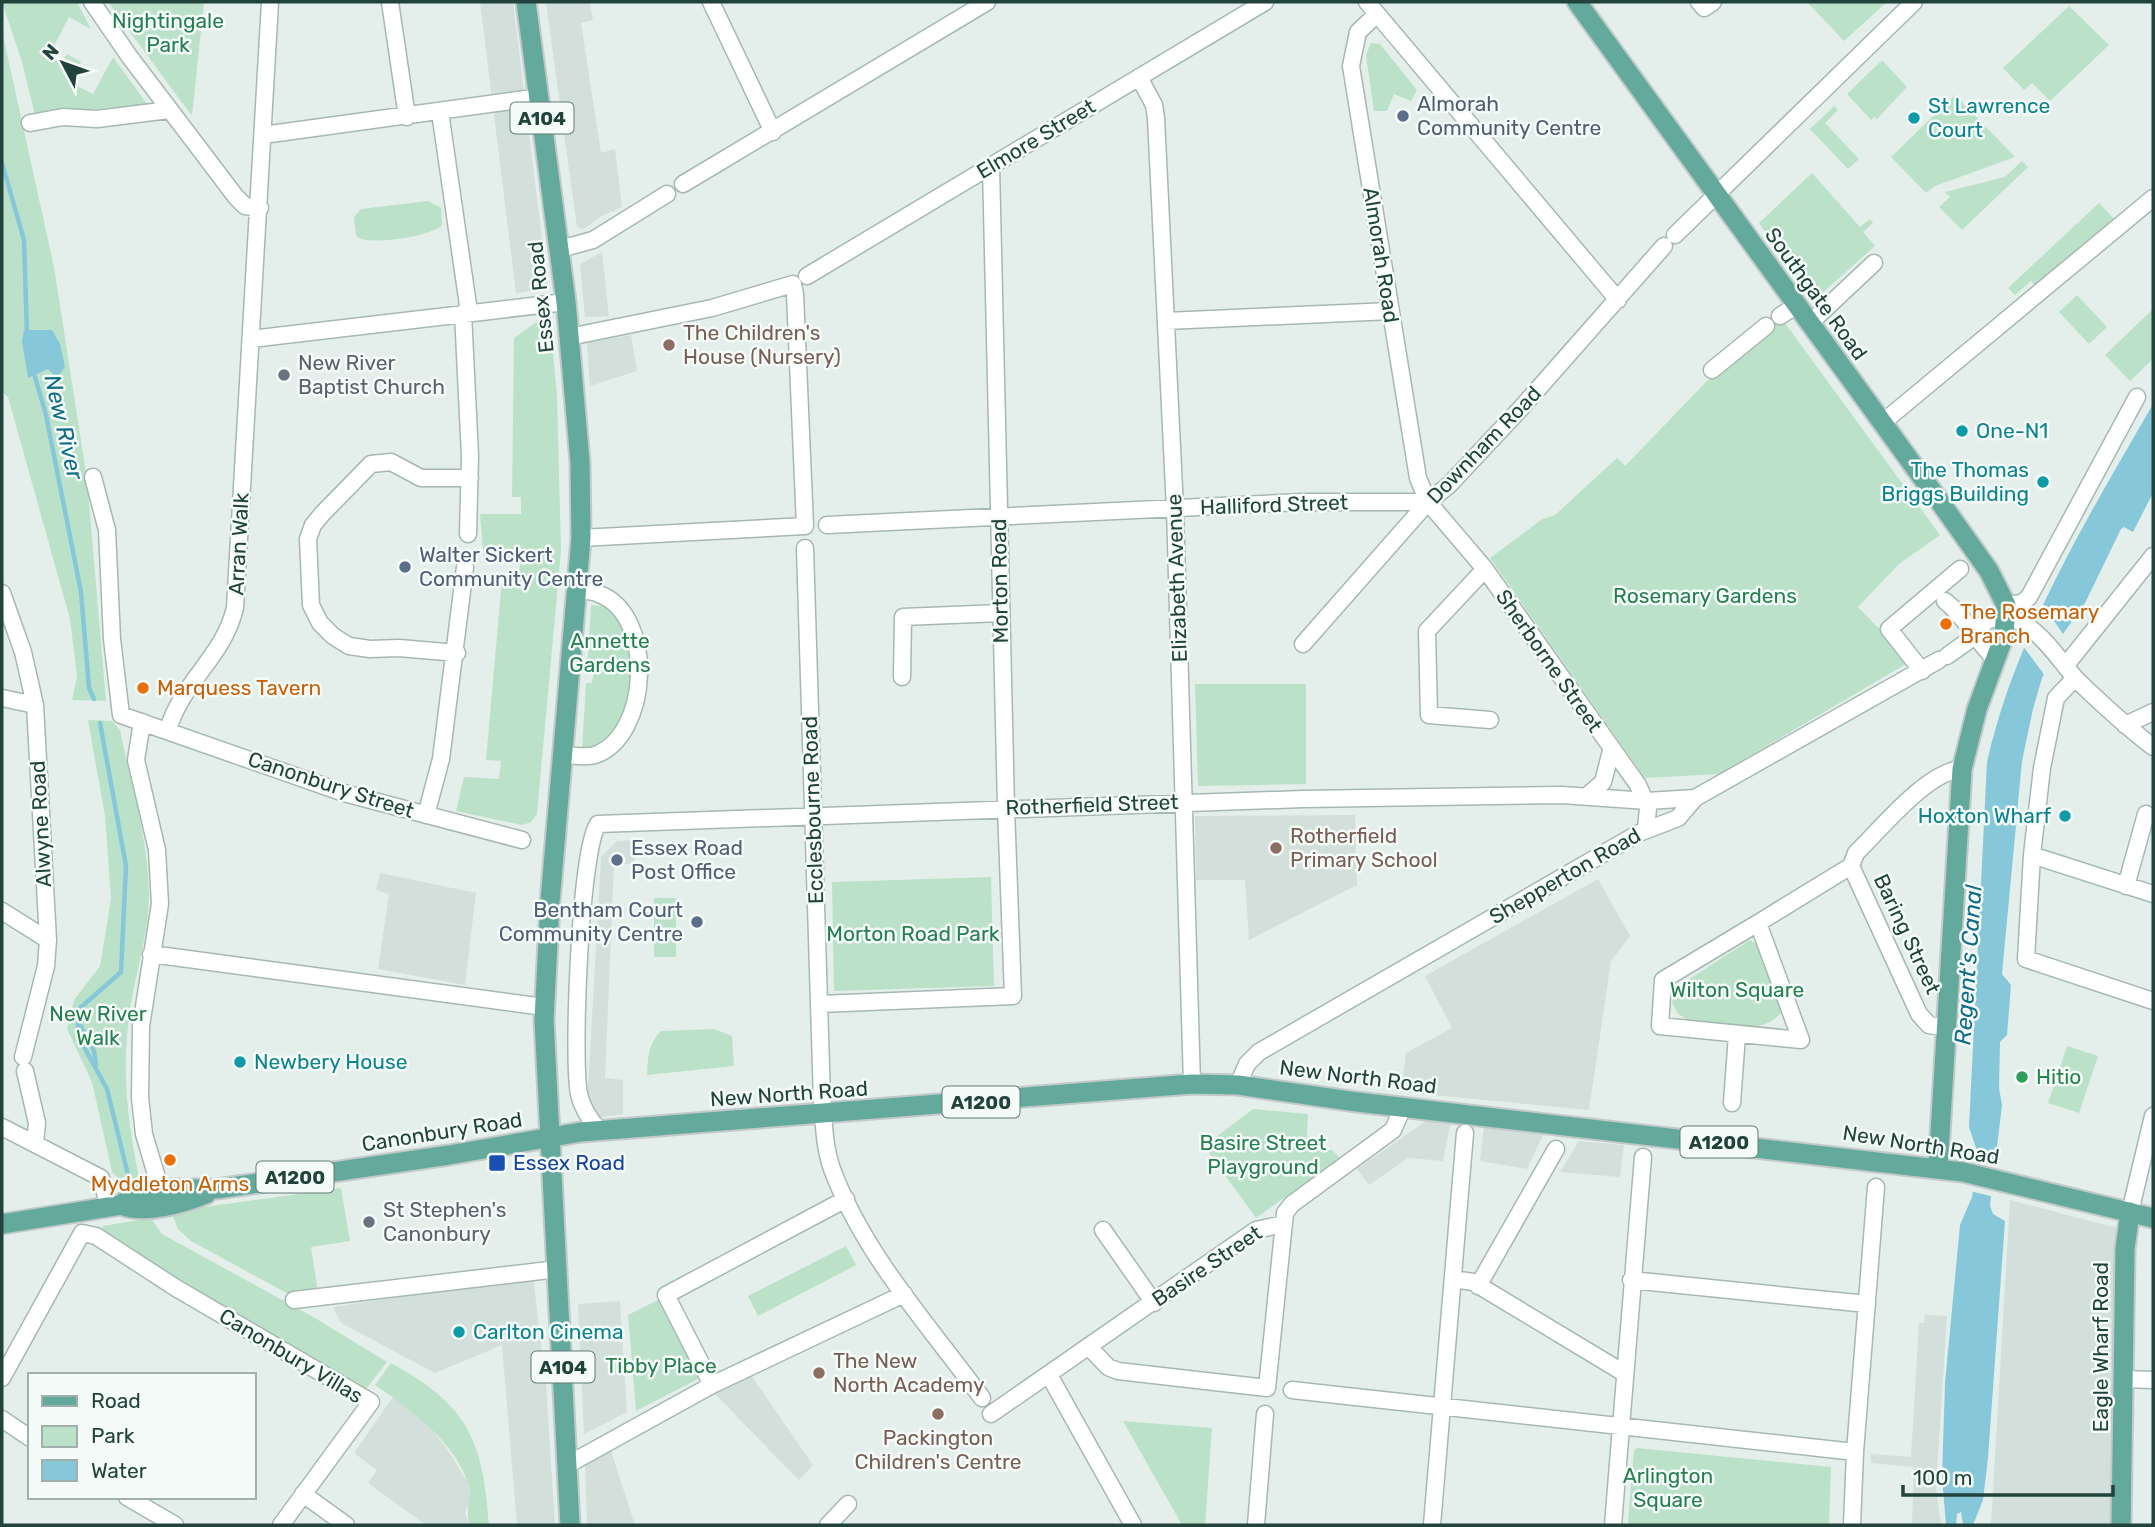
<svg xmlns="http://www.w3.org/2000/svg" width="2155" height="1527" font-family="Rubik,sans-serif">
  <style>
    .built { fill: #d2dfda }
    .green { fill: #bbe2c8 }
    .water { fill: #86c7da }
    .pier { fill: #e4efeb }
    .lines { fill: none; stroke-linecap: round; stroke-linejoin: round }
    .stream { stroke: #86c7da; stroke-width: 4.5 }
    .minor-casing { stroke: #a6b8b3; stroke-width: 19 }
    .major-casing { stroke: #c1cac8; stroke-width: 23 }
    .minor { stroke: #fff; stroke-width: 16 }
    .major { stroke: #63a99c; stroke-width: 19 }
    .service-dot { fill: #5c6f8a; stroke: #f5fbf8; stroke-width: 2.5 }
    .culture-dot { fill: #0f9aa8; stroke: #f5fbf8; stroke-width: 2.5 }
    .education-dot { fill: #8d6e63; stroke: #f5fbf8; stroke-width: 2.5 }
    .worship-dot { fill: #6b7280; stroke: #f5fbf8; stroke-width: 2.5 }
    .food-dot { fill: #e8710a; stroke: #f5fbf8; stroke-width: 2.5 }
    .leisure-dot { fill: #2e9e5b; stroke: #f5fbf8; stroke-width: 2.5 }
    .transit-dot { fill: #1a4fb4; stroke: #f5fbf8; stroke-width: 2.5 }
    .labels { text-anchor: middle; stroke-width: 5; stroke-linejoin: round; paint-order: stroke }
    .shield { fill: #f5fbf8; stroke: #617a74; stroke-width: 2 }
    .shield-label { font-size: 19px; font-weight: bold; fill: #21433c }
    .park-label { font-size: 21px; fill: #267f4e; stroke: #f5fbf8 }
    .service-label { font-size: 21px; fill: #4e5e75; stroke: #f5fbf8; text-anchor: start }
    .culture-label { font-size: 21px; fill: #0d838f; stroke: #f5fbf8; text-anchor: start }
    .street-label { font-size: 21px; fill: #21433c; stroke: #f5fbf8 }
    .education-label { font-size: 21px; fill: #785e54; stroke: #f5fbf8; text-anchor: start }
    .worship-label { font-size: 21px; fill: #5b616d; stroke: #f5fbf8; text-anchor: start }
    .food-label { font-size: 21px; fill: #c56008; stroke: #f5fbf8; text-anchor: start }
    .leisure-label { font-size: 21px; fill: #27864d; stroke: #f5fbf8; text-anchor: start }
    .transit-label { font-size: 21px; fill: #164399; stroke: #f5fbf8; text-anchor: start }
    .water-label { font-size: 23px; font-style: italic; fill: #136c87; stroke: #f5fbf8 }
  </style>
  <rect width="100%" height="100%" fill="#e4efeb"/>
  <path class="built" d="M480 2H513L548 289 516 293Z
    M585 2 590 4 593 20 581 23 601 153 615 149 622 207 600 217 584 229 577 227 546 3Z
    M602 252 609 316 585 317 580 264Z
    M631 335 637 371 590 386 587 343Z
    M1355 815 1357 885 1249 940 1245 880H1196L1195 816Z
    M636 840 634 864H614L605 1078 623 1080V1114L597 1118 587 1107 601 857 617 841Z
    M380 873 476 893 465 985 378 969 389 894 376 890Z
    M1598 879 1630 936 1611 961 1589 1110 1401 1092 1406 1053 1452 1028 1425 976Z
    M1429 1119 1451 1121 1443 1161 1408 1158 1369 1185 1357 1169Z
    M1484 1126 1543 1135 1527 1169 1480 1161Z
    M1579 1141 1624 1145 1620 1177 1560 1172Z
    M2010 1200 2117 1228 2111 1525H1991Z
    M533 1277 546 1384 555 1525H517L502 1345 435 1373 341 1323 333 1307Z
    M620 1301 627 1412 584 1434 578 1304Z
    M1925 1315 1947 1316 1936 1489 1941 1525H1912L1914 1467 1871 1463V1454L1911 1457 1919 1323H1924Z
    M749 1372 813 1465 799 1480 712 1391Z
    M393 1397 422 1417 445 1446 468 1483 470 1500 465 1514 470 1525H426L368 1483 377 1470 354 1453Z
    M610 1448 635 1525H587L585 1460Z"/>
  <path class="green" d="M2 2H77L91 29 69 17 49 55 62 62 67 54 81 62 71 83 93 94 113 57 147 104 35 115 22 62Z
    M108 2H204L192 116Z
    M1807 2H1887L1844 41Z
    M2069 6 2109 45 2050 101 2032 83 2024 90 2003 68Z
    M2 31 54 267 87 479 106 701 72 700 77 677 70 619 8 397 2 392Z
    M1371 43 1380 44 1417 90 1411 101 1394 94 1387 111H1374L1366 55Z
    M1882 60 1907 87 1877 119 1874 117 1871 120 1847 94Z
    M1955 95 2015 157 1935 186 1926 193 1891 157Z
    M1834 106 1838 110 1825 123 1859 159 1848 169 1810 129Z
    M2022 161 2028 167 1962 230 1939 207 1950 197 1945 192 2005 177Z
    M1812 173 1860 227 1870 219 1873 223 1863 232 1875 246 1818 297 1812 296 1759 223Z
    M428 201 441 208 442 225C434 236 365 247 356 236L354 217 361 209Z
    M2099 203 2116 221 2037 287 2031 281 2015 295 2008 288Z
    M2077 295 2107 327 2089 344 2059 312Z
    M2153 309V359L2130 381 2105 355Z
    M549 313 557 396 561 551 537 814 531 822 522 825 456 811 464 777 499 779 501 761 486 760 502 579 518 580 520 564 484 560 480 514H521V497H512L514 338Z
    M1782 319 1940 535 1899 564 1858 607 1891 641 1906 664 1719 774 1645 778 1490 558 1541 520 1555 515 1617 458 1625 466 1707 381Z
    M591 605 606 606 623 624 635 649 627 708 614 733 596 750 582 751 586 683H592L594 670 587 669Z
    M1195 684H1306V784L1198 786Z
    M88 720 112 721 120 730C131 784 148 838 149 894 149 939 132 981 128 1026 122 1080 129 1132 141 1185L128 1187 112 1172 92 1082 67 1029 74 1000 100 966 111 899 105 816Z
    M991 877 994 986 834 991 832 882Z
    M654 898H676V957H654Z
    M1750 940 1757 944 1781 1002V1013C1758 1039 1716 1023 1686 1019L1678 1014 1672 1003 1677 987Z
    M714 1029 732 1036 734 1066 647 1075C648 1058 648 1044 661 1031Z
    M2067 1046 2098 1056 2079 1113 2048 1103Z
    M1253 1109 1308 1114 1306 1150H1332L1340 1158 1256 1218 1204 1146Z
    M341 1188 350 1241 311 1247 318 1292 292 1296 191 1241 178 1229 173 1217 176 1211Z
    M151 1218 162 1234 315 1318 387 1362 363 1393 100 1234 103 1226Z
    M846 1246 856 1265 758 1316 748 1296Z
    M660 1299 700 1378 636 1411 628 1315Z
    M391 1363C468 1405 483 1440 489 1525H470C464 1510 473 1498 468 1483 455 1442 409 1408 375 1385Z
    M1123 1421 1212 1428 1205 1525H1182Z
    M1637 1448 1831 1467 1829 1525H1631L1628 1522 1634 1450Z"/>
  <path class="water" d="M24 330H52L60 344 65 367 57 378 48 369 28 378 22 341Z
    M2153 404V493L2133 532 2124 527 2121 529 2085 603 2063 634 2042 678 2033 709 2022 761 2002 974 2011 985 2007 1035 2000 1042 1999 1088 2002 1105 1990 1205 1993 1214 2005 1221 1988 1458 1983 1500 1973 1525H1963L1961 1512 1957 1514 1956 1525H1946L1942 1477 1945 1383 1960 1225 1972 1197 1979 1157 1969 1127 1987 762C2016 634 2088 517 2153 404Z"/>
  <path class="pier" d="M2041 602 2063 634 2046 677 2023 646Z
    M1975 1156 2000 1162 1995 1197 1970 1191Z"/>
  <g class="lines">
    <path class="stream" d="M2 163 24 240 27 334
      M33 370 46 415 81 592 89 688 94 699
      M100 723 126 866 121 972 80 1008 77 1034 107 1089 131 1187
      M78 1021 94 1051 96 1065"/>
    <g class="minor-casing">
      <path id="minor" d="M92 2 129 56 236 197 245 206 260 208
        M390 2 407 117
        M711 2 773 132
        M1367 2 1618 300
        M1699 2 1704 8 1713 2
        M1377 14 1358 32 1351 66 1418 478 1428 502 1485 569 1638 785 1648 808 1646 829
        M1139 77 1154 105 1156 118 1175 509 1192 1084
        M440 112 469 312
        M30 123 63 117 97 119 169 110
        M263 135 540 97
        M683 184 987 2
        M1675 235 1914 2
        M560 249 593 240 667 194
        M807 276 1265 2
        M463 313 470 456 468 534
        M1780 316 1797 305
        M1166 321 1391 311
        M1810 323 1874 263
        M569 337 712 308 793 284 795 294 805 526 581 538
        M251 339 566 302
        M1712 370 1766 326
        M1882 423 2153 198
        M93 477 107 530 112 639 121 715 344 793 522 840
        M827 525 1302 502H1428
        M805 548 822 1100C824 1122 824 1147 832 1169 864 1255 928 1324 982 1398
        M1485 569 1427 631 1429 715 1490 720
        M2 593 23 652 35 705 48 940 46 966 23 1057
        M1945 601C1967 618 1976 642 1996 660
        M2006 605 2022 603 2029 597 2137 397
        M1303 644 1428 502 1449 485 1522 407 1664 246
        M457 653 399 648 370 649 349 646 333 636 320 623 311 605 308 539 313 525 323 513 371 464 391 462 421 478H470
        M1947 656 1975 636 1986 621C2028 603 2056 659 2079 682 2103 705 2127 727 2153 747
        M2066 665 2153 556
        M1922 671 1889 629 1960 569
        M902 677 903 617 1001 613
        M2075 678 2056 698 2042 768 2032 855 2026 959 2153 1001
        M2 698 35 705
        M142 722 136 760 157 850 160 904 141 1026 140 1098 144 1134 161 1191
        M2125 725 2153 712
        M168 730C182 681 223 658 235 608L270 2
        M563 755C572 755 586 758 595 755 650 736 656 615 599 594 593 591 585 591 578 590
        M1587 796 1603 782 1611 751
        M426 815 441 759 465 567
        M2032 855 2153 894
        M2126 886 2146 814
        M2 911 48 940
        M1758 923 1801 1040 1660 1026 1663 980Z
        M1758 923 1851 866
        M151 954 544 1007
        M820 1004 1013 996 1006 808 991 166
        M1947 1028 1929 1025 1919 1014 1851 866 1856 853C1881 829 1927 771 1962 769
        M25 1071 37 1123 35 1143
        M1238 1085 1247 1064 1259 1052 1639 833 1678 818 1695 798 1939 660
        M1732 1103 1737 1035
        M2 1127 101 1178 109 1207
        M600 1131C590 1120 582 1109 579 1094 572 1058 580 850 598 824L1303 799 1562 795 1647 801 1695 798
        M2130 1212 2153 1116
        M1103 1230 1154 1303
        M1453 1279 1473 1282 1624 1373
        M1631 1280 1867 1304
        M1478 1286 1556 1149
        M294 1300 558 1269
        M1089 1347 1108 1367 1118 1371 1267 1388 1285 1213 1292 1204 1393 1130 1403 1107
        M1049 1375 1133 1525
        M2 1378 82 1233 96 1236 176 1288 371 1402 281 1525
        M2124 1379 2153 1380
        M712 1385 666 1295 846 1199
        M1292 1390 1855 1452
        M991 1414 1256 1230 1283 1224
        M2 1419 30 1438
        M569 1464 712 1385 904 1294
        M303 1494 346 1525
        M127 1497 175 1525
        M828 1525 848 1504
        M1256 1525 1265 1414
        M1432 1525 1465 1133
        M1613 1525 1643 1157
        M1852 1525 1855 1452 1876 1187"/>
    </g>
    <g class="major-casing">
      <path id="major" d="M526 2 566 302 580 462 581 538 550 902 544 1020 570 1525
        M1577 2 1940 502 1989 571 2006 605 2004 636 1977 709 1962 769 1938 1168
        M121 1205 131 1196 171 1189H217L449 1155 581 1132 1192 1084 1238 1085 1357 1102 1963 1172 2153 1218
        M2 1224 121 1205C144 1215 184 1203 206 1194
        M2121 1525 2125 1249 2130 1212"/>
    </g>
    <use href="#minor" class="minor"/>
    <use href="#major" class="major"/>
  </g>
  <g class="service-dot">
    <circle cx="1403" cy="116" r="7"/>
    <circle cx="405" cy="567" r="7"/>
    <circle cx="617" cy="860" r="7"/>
    <circle cx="697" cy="922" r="7"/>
  </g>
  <g class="culture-dot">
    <circle cx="1914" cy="118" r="7"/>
    <circle cx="1962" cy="431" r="7"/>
    <circle cx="2043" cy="482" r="7"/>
    <circle cx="2065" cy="816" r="7"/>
    <circle cx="240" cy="1062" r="7"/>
    <circle cx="459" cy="1332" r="7"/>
  </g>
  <g class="education-dot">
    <circle cx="669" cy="345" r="7"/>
    <circle cx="1276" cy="848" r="7"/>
    <circle cx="819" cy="1373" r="7"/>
    <circle cx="938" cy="1414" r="7"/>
  </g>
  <g class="worship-dot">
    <circle cx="284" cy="375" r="7"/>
    <circle cx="369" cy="1222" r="7"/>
  </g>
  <g class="food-dot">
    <circle cx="1946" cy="624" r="7"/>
    <circle cx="143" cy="688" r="7"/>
    <circle cx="170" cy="1160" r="7"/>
  </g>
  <circle class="leisure-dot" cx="2022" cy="1077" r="7"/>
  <rect class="transit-dot" x="488" y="1154" width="18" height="18" rx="3.5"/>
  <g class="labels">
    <g class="shield">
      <rect x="510.5" y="102.5" width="63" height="31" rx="5"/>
      <rect x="942.5" y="1086.5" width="77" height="31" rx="5"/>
      <rect x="1680.5" y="1126.5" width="77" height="31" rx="5"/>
      <rect x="256.5" y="1161.5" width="77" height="31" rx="5"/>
      <rect x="531.5" y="1351.5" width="63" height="31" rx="5"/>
    </g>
    <g class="shield-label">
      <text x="542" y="125">A104</text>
      <text x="981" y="1109">A1200</text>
      <text x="1719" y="1149">A1200</text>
      <text x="295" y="1184">A1200</text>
      <text x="563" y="1374">A104</text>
    </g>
    <g class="park-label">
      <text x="168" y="28">Nightingale<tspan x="168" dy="24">Park</tspan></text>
      <text x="1705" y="603">Rosemary Gardens</text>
      <text x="610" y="648">Annette<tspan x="610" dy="24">Gardens</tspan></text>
      <text x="913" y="941">Morton Road Park</text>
      <text x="1737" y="997">Wilton Square</text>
      <text x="98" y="1021">New River<tspan x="98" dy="24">Walk</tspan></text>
      <text x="1263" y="1150">Basire Street<tspan x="1263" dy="24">Playground</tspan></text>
      <text x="661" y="1373">Tibby Place</text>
      <text x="1668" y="1483">Arlington<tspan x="1668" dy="24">Square</tspan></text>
    </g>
    <g class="service-label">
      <text x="1417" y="111">Almorah<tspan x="1417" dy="24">Community Centre</tspan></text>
      <text x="419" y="562">Walter Sickert<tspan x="419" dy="24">Community Centre</tspan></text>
      <text x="631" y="855">Essex Road<tspan x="631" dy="24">Post Office</tspan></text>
      <text x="683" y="917" text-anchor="end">Bentham Court<tspan x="683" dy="24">Community Centre</tspan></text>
    </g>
    <g class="culture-label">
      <text x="1928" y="113">St Lawrence<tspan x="1928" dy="24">Court</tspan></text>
      <text x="1976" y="438">One-N1</text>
      <text x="2029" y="477" text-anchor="end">The Thomas<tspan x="2029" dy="24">Briggs Building</tspan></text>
      <text x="2051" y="823" text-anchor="end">Hoxton Wharf</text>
      <text x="254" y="1069">Newbery House</text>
      <text x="473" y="1339">Carlton Cinema</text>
    </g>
    <g class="street-label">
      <text transform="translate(1036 139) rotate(-31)" y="7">Elmore Street</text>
      <text transform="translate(1381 255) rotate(81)" y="7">Almorah Road</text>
      <text transform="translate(1816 294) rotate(54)" y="7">Southgate Road</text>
      <text transform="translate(541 297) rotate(-96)" y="7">Essex Road</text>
      <text transform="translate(1484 445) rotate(-46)" y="7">Downham Road</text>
      <text transform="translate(1274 505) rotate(-2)" y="7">Halliford Street</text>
      <text transform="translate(239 544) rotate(-87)" y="7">Arran Walk</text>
      <text transform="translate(1177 578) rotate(-92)" y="7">Elizabeth Avenue</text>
      <text transform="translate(1000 581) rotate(-91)" y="7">Morton Road</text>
      <text transform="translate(1549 661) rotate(55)" y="7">Sherborne Street</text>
      <text transform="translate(331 785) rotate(18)" y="7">Canonbury Street</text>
      <text transform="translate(1092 805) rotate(-2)" y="7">Rotherfield Street</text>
      <text transform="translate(813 810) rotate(-92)" y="7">Ecclesbourne Road</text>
      <text transform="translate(41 824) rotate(-93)" y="7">Alwyne Road</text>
      <text transform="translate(1565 876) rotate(-30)" y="7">Shepperton Road</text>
      <text transform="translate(1907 934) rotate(65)" y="7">Baring Street</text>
      <text transform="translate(1358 1077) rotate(7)" y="7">New North Road</text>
      <text transform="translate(789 1094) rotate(-4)" y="7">New North Road</text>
      <text transform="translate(442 1132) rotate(-9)" y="7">Canonbury Road</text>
      <text transform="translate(1921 1145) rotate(9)" y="7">New North Road</text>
      <text transform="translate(1207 1266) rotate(-34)" y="7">Basire Street</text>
      <text transform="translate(2101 1347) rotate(-90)" y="7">Eagle Wharf Road</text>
      <text transform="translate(291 1356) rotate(31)" y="7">Canonbury Villas</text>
    </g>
    <g class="education-label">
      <text x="683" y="340">The Children's<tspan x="683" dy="24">House (Nursery)</tspan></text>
      <text x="1290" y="843">Rotherfield<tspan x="1290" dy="24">Primary School</tspan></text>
      <text x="833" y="1368">The New<tspan x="833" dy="24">North Academy</tspan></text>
      <text x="938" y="1445" text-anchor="middle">Packington<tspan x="938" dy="24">Children's Centre</tspan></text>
    </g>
    <g class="worship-label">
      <text x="298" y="370">New River<tspan x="298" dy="24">Baptist Church</tspan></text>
      <text x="383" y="1217">St Stephen's<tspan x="383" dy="24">Canonbury</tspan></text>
    </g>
    <g class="food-label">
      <text x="1960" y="619">The Rosemary<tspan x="1960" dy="24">Branch</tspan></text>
      <text x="157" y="695">Marquess Tavern</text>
      <text x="170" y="1191" text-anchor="middle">Myddleton Arms</text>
    </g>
    <g class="leisure-label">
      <text x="2036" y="1084">Hitio</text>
    </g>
    <g class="transit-label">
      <text x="513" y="1170">Essex Road</text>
    </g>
    <g class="water-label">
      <text transform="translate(64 427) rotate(77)" y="8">New River</text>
      <text transform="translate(1968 965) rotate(-86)" y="8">Regent's Canal</text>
    </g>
  </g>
  <rect width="2155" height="1527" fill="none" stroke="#21433c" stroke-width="7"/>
  <rect x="28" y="1373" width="228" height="126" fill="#f5fbf8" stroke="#a0b1ad" stroke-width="2"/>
  <rect x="42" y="1396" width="35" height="10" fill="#63a99c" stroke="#a0b1ad" stroke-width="2"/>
  <text x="91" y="1408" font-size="21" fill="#21433c">Road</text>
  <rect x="42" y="1426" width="35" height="21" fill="#bbe2c8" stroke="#a0b1ad" stroke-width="2"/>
  <text x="91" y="1443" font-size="21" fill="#21433c">Park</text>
  <rect x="42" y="1460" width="35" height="21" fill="#86c7da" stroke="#a0b1ad" stroke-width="2"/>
  <text x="91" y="1478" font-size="21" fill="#21433c">Water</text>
  <g transform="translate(63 63) rotate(311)" stroke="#f5fbf8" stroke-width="5" paint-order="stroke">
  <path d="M0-5L12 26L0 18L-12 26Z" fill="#21433c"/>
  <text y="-10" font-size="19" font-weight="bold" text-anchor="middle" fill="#21433c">N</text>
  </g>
  <path d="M1903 1485v10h210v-10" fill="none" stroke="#21433c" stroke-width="3.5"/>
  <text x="1913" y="1485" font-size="21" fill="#21433c" stroke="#f5fbf8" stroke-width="5" paint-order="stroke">100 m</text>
</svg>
